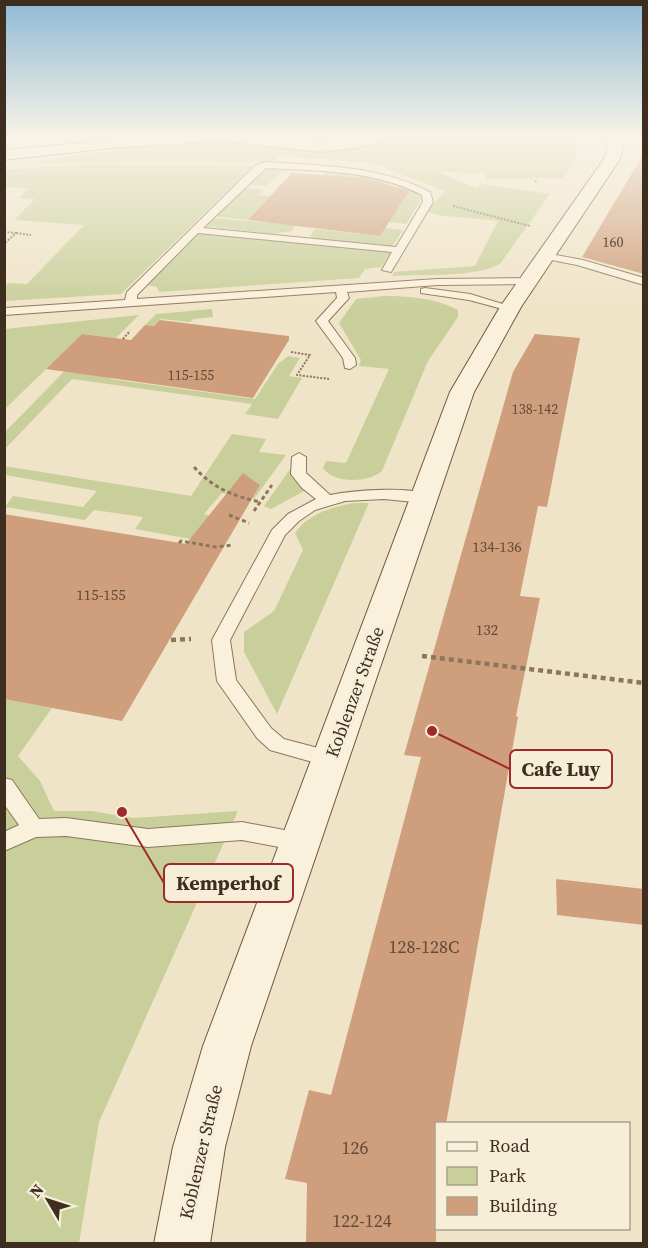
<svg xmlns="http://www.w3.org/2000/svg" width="648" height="1248" font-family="'Source Serif 4',serif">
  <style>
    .green { fill: #c9cf9b }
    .building { fill: #cf9f7d }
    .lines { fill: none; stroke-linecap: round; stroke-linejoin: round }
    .lane-casing { stroke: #8d765c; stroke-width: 2 }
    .secondary-casing { stroke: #6f573f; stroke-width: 2 }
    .path-far2 { stroke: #8d765c; stroke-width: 2; stroke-dasharray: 2 1.5; stroke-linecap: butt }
    .path-far1 { stroke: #8d765c; stroke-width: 3; stroke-dasharray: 4 3; stroke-linecap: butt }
    .path { stroke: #8d765c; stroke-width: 4.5; stroke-dasharray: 5 4; stroke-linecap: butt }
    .lane { fill: #faf1dc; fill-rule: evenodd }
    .secondary { fill: #faf1dc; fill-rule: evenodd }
    .labels { text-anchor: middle; stroke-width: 6; stroke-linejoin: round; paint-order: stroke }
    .far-number-label { font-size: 14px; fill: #624a37 }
    .number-label { font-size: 15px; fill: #624a37 }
    .street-label { font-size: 18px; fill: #3d2e20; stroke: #f7eed8 }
    .near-number-label { font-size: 18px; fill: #624a37 }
    .leader { fill: none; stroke: #9e2a2b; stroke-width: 2 }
    .callout-dot { fill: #9e2a2b; stroke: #f7eed8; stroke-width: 2 }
    .callout { fill: #f7eed8; stroke: #9e2a2b; stroke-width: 2 }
    .callout-label { font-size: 20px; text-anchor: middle; font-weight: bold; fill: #3d2e20 }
  </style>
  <rect width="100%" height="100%" fill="#f0e4c8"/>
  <path class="green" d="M402 135H561L575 140C581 156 572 165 563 178L486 179 485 173 438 172 476 188 481 184 550 194 500 264C473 278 422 274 392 276L394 272 475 266 498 221 437 215 427 211 445 191 372 163 278 156 273 162 39 163V161L176 141 209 139 301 149Z
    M88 164 253 166 121 294 5 301V286L9 283 27 284 84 225 14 220 35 199 19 198 29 188 5 187V170Z
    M268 168 291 170 281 172 266 186 248 184Z
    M328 170C359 173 395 176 421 195L420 202 406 224 389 222 395 212 382 210 398 185 339 180 323 175Z
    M244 188 263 190 258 195 270 196 248 220 214 216Z
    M212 218 295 225 292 231 272 234 204 226Z
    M385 228 403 230 392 247 313 238 310 236 315 229 379 236Z
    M198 233 391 252 381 267 365 269 359 278 159 292 157 287 147 285Z
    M384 296C408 296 436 298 458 310V317L428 361 382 471C368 483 334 484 323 468L326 461 346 463 389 369 359 366 361 360 339 323 356 299Z
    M212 309 213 317 193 319 190 322 161 319 154 326 145 325 156 314Z
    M139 315 116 338 82 334 5 409V329Z
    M91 344 138 347 110 379 255 399 278 364 288 356 300 358 289 376 302 378 278 419 245 414 252 404 72 379 5 449V432Z
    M232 434 266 439 259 452 286 455 254 499 222 493 204 514 238 521 218 544 135 529 143 517 94 510 85 520 5 507 13 496 83 507 97 491 5 475 4 466 191 496Z
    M293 465 295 479 306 490 271 509 264 506Z
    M354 503H369L277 714 244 652V632L274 611 303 550 295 533C308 514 332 507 354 503Z
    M4 699 52 708 18 756 40 781 54 811H92L133 818 238 811 99 1122 79 1243H5Z"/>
  <path class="building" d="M644 153V274L582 257Z
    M292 173 365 178 409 191 380 236 248 220Z
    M160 320 289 336V340L253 398 46 369 82 334 131 340 145 325 154 326Z
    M535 334 580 338 547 507 538 506 520 596 540 598 516 716 518 717 446 1124H436V1244H306L307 1183 285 1179 309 1090 331 1095 421 757 404 755 513 372Z
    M243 473 260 485 122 721 4 699V514L186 544Z
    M556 879 644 889V925L557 915Z"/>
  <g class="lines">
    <g class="lane-casing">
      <path id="lane" d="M266 162C323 166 378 165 430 192L433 202 391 272 382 270 392 252 198 233 137 295V299L437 279 528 278 534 281 528 284 437 285 347 292 349 298 328 321 355 358 356 365 350 369 345 368 343 358 316 321 337 298 336 292 4 315V308L125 300 127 292 256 165ZM266 168C320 171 374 170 422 195L423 202 396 247 203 228Z
        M545 253 583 260 644 278V285L577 265 541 258 540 256Z
        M425 288 470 294 516 308 510 311 469 300 421 293V289Z
        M299 453 306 457V473L330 495C348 491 420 484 432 498L424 503 384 499 345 501 315 510 299 521 285 535 230 640 236 680 271 728 284 739 337 753 340 759 337 765 330 767 270 750 257 738 217 681 212 640 272 530 288 514 316 499 302 488 291 474 292 457Z
        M4 778 12 780 39 819 66 818 148 829 242 822 300 833 308 836 311 842 308 848 300 851 242 840 148 847 66 836 36 837 4 851V832L19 825 4 804Z"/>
    </g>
    <g class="secondary-casing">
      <path id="secondary" d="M174 135H253L321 142 369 135H394L391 138 356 148 321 152 224 141 110 148 4 160V150Z
        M606 135H621L622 151 620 159 521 307 474 392 251 1046 225 1147 210 1244H154L173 1147 203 1046 450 392 500 307 604 159 607 151Z"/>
    </g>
    <path class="path-far2" d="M535 182 537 180
      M453 206 530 226
      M4 232 16 233 4 244
      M16 233 31 235
      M123 339 130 331
      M291 352 310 355 297 375 329 379"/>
    <path class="path-far1" d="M194 467C213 488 233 496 260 502
      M254 511 272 485
      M229 515 249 523
      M179 543 181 541 216 547 233 545"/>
    <path class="path" d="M171 640 191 639
      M422 656 644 683"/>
    <use href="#lane" class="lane"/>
    <use href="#secondary" class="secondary"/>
  </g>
  <linearGradient id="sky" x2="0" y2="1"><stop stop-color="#8fbad6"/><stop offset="0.44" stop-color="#f8f3e6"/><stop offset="1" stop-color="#f8f3e6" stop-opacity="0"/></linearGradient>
  <rect width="648" height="310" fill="url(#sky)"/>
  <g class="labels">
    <g class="far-number-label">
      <text x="613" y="247">160</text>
      <text x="191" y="380">115-155</text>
      <text x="535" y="414">138-142</text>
    </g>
    <g class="number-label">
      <text x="497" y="552">134-136</text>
      <text x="101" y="600">115-155</text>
      <text x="487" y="635">132</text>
    </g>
    <g class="street-label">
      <text transform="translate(355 692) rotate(-70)" y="6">Koblenzer Straße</text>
      <text transform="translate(201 1152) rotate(-77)" y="6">Koblenzer Straße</text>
    </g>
    <g class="near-number-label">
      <text x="424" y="953">128-128C</text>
      <text x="355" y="1154">126</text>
      <text x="362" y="1227">122-124</text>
    </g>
  </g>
  <path class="leader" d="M432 731L510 769M122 812L164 883"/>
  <g class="callout-dot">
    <circle cx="432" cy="731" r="6"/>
    <circle cx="122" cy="812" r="6"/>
  </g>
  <g class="callout">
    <rect x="510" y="750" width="102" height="38" rx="6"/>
    <rect x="164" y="864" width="129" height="38" rx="6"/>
  </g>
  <g class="callout-label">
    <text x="561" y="776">Cafe Luy</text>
    <text x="228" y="890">Kemperhof</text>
  </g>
  <rect width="648" height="1248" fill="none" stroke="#3d2e20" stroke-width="12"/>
  <rect x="435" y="1122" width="195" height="108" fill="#f7eed8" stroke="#ada18e" stroke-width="1.5"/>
  <rect x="447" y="1142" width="30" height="9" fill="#faf1dc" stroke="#ada18e" stroke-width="1.5"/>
  <text x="489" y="1152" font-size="18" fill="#3d2e20">Road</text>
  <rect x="447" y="1167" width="30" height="18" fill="#c9cf9b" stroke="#ada18e" stroke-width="1.5"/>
  <text x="489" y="1182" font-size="18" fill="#3d2e20">Park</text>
  <rect x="447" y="1197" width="30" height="18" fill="#cf9f7d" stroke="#ada18e" stroke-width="1.5"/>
  <text x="489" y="1212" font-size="18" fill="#3d2e20">Building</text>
  <g transform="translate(48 1200) rotate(309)" stroke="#f7eed8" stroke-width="4.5" paint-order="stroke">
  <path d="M0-4.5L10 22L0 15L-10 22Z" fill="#3d2e20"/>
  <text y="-9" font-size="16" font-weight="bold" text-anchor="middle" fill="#3d2e20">N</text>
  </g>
</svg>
